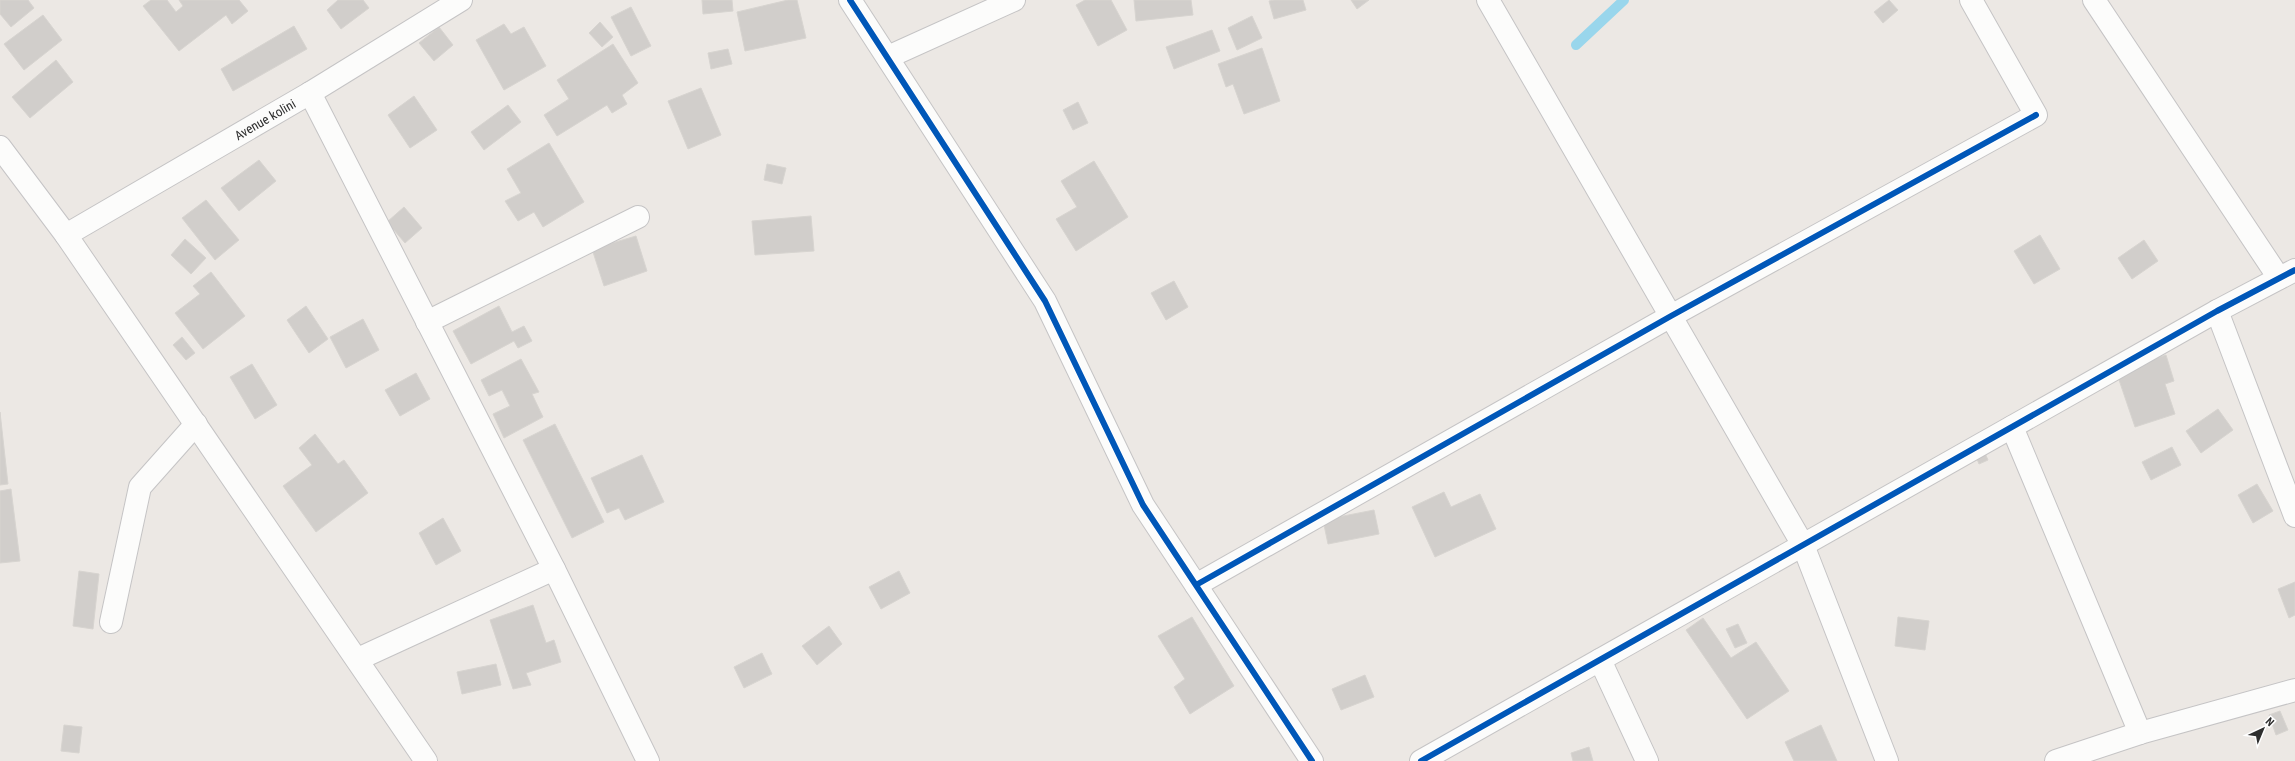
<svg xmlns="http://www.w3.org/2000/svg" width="2295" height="761" font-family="'Roboto Condensed',sans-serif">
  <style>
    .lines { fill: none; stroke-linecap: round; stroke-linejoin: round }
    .stream { stroke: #99d6ec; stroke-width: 10 }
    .building { fill: #d1cecb; stroke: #d7d4d0 }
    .minor-casing { stroke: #c5c4c5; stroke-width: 24 }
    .minor { stroke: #fcfcfb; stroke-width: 22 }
    .cycleway-casing { stroke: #fff; stroke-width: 8 }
    .cycleway { stroke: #0057b8; stroke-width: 6 }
    .labels { text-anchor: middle; stroke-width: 3; stroke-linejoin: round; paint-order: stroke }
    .street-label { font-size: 13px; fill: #2e2e2e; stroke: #fff }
  </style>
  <rect width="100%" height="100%" fill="#ece8e4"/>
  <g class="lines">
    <path class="stream" d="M1576 45 1624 0"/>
  </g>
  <path class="building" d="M0 0H28L34 8 11 27 0 14Z
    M151 0H167L176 12 183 6 179 0H239L248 11 232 24 226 15 179 51 143 6Z
    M338 0H363L369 8 341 29 327 10Z
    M702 0H732L733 11 703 14Z
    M788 0H797L806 38 745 51 737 12Z
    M1085 0H1111L1127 30 1098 46 1076 5Z
    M1134 0H1191L1193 15 1136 21Z
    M1274 0H1303L1306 10 1274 19 1269 1Z
    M1351 0H1369L1357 9Z
    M1889 0 1898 10 1883 23 1874 12Z
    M631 7 651 46 631 56 611 17Z
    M43 15 62 40 24 70 4 44Z
    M1252 16 1262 38 1237 50 1228 28Z
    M600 22 613 37 602 47 589 33Z
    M504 24 511 34 524 27 546 66 504 90 476 40Z
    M294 26 307 49 233 91 221 69Z
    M439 27 453 45 434 61 419 43Z
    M1212 30 1220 51 1174 69 1166 47Z
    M613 44 638 83 622 95 627 104 612 113 607 105 557 136 544 115 569 99 557 80Z
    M1262 48 1280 101 1244 114 1233 84 1226 87 1218 64Z
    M728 49 732 64 711 69 708 53Z
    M56 60 73 82 30 118 12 97Z
    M701 88 721 135 688 149 668 101Z
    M414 96 437 130 410 148 388 115Z
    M1078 102 1088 123 1073 130 1063 110Z
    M508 105 521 122 484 150 471 132Z
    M549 143 584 202 543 227 534 212 518 221 505 201 521 193 507 169Z
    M259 160 276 181 239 211 221 188Z
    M1094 161 1128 217 1076 251 1056 219 1077 207 1061 181Z
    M767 164 786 168 782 184 764 180Z
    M206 200 239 240 215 260 182 218Z
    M404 207 422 228 405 243 387 222Z
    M811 216 814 251 755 255 752 221Z
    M2040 235 2060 269 2034 284 2014 251Z
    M636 236 647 271 604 286 592 249Z
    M185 239 206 258 191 274 171 255Z
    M2144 240 2158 261 2132 279 2118 258Z
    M211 272 245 316 203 349 175 313 200 294 193 286Z
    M1174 281 1188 307 1166 320 1151 293Z
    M306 306 328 339 309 353 287 320Z
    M499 306 512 332 524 326 532 341 518 348 514 341 471 364 453 331Z
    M363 319 379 350 346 368 330 337Z
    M182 337 195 353 186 360 173 345Z
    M2166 355 2174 381 2165 384 2175 414 2135 427 2116 371Z
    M521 359 539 392 532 394 543 417 504 438 493 414 510 406 502 390 489 396 481 380Z
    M252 364 277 405 255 419 230 377Z
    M416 373 430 399 400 416 385 390Z
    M2218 409 2233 430 2201 453 2186 431Z
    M0 412 8 484 0 485Z
    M555 424 604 522 572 538 523 440Z
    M315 434 338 464 344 460 368 493 316 532 283 486 312 465 299 448Z
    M2172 447 2181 465 2151 480 2142 462Z
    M1984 451 1988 460 1979 464 1975 454Z
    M642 455 664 502 625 520 619 508 607 513 591 478Z
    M2257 484 2273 511 2253 523 2238 495Z
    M11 489 20 561 0 563V491Z
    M1444 492 1451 507 1480 494 1496 529 1435 557 1412 507Z
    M1374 510 1379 534 1328 544 1323 520Z
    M443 518 461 551 436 565 419 533Z
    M79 571 99 574 93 629 73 626Z
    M899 571 910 593 881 609 869 587Z
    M2295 582V615L2289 618 2278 589Z
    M533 605 546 643 554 640 561 662 526 673 531 685 513 689 490 620Z
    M1192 617 1234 686 1190 714 1174 687 1185 679 1158 636Z
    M1898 617 1929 621 1925 650 1895 646Z
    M1703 618 1731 658 1756 642 1789 691 1747 719 1686 630Z
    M1738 624 1747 643 1735 648 1726 629Z
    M829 626 842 644 817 665 802 646Z
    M762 653 772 674 744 688 734 667Z
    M496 664 501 685 462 694 457 672Z
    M1365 675 1374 697 1341 710 1332 689Z
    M2280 711 2288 730 2276 735 2269 715Z
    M64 725 82 727 79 753 61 751Z
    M1821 725 1837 761H1794L1785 742Z
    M1589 747 1593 761H1573L1571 753Z"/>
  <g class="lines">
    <g class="minor-casing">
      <g id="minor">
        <path d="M850 0 1045 301 1143 505 1312 761"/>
        <path d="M1488 0 1803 545 1887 761"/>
        <path d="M2094 0 2279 278"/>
        <path d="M888 57 1014 0"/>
        <path d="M310 93 554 569 648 761"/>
        <path d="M0 147 66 235 426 761"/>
        <path id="s1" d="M66 235 310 93 461 0"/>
        <path d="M2217 311 2295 516"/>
        <path d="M427 322 638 217"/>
        <path d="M2012 427 2140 733"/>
        <path d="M1196 585 1671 316 2036 115 1971 0"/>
        <path d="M111 622 140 487 196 424"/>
        <path d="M358 659 554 569"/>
        <path d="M1600 660 1647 761"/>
        <path d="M1421 761 2217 311 2295 270"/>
        <path d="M2056 761 2140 733 2295 690"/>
      </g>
    </g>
    <use href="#minor" class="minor"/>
    <g class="cycleway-casing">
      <path id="cycleway" d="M850 0 1045 301 1143 505 1312 761
        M1196 585 1671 316 2036 115
        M1421 761 2217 311 2295 270"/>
    </g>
    <use href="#cycleway" class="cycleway"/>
  </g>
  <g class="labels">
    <g class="street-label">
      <text dy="5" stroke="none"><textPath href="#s1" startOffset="230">Avenue kolini</textPath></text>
    </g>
  </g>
  <g transform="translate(2263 729) rotate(44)" stroke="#ffffff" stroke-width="3" paint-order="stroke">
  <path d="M0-3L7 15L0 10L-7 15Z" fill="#2e2e2e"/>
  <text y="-6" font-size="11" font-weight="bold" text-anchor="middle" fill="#2e2e2e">N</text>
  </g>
</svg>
